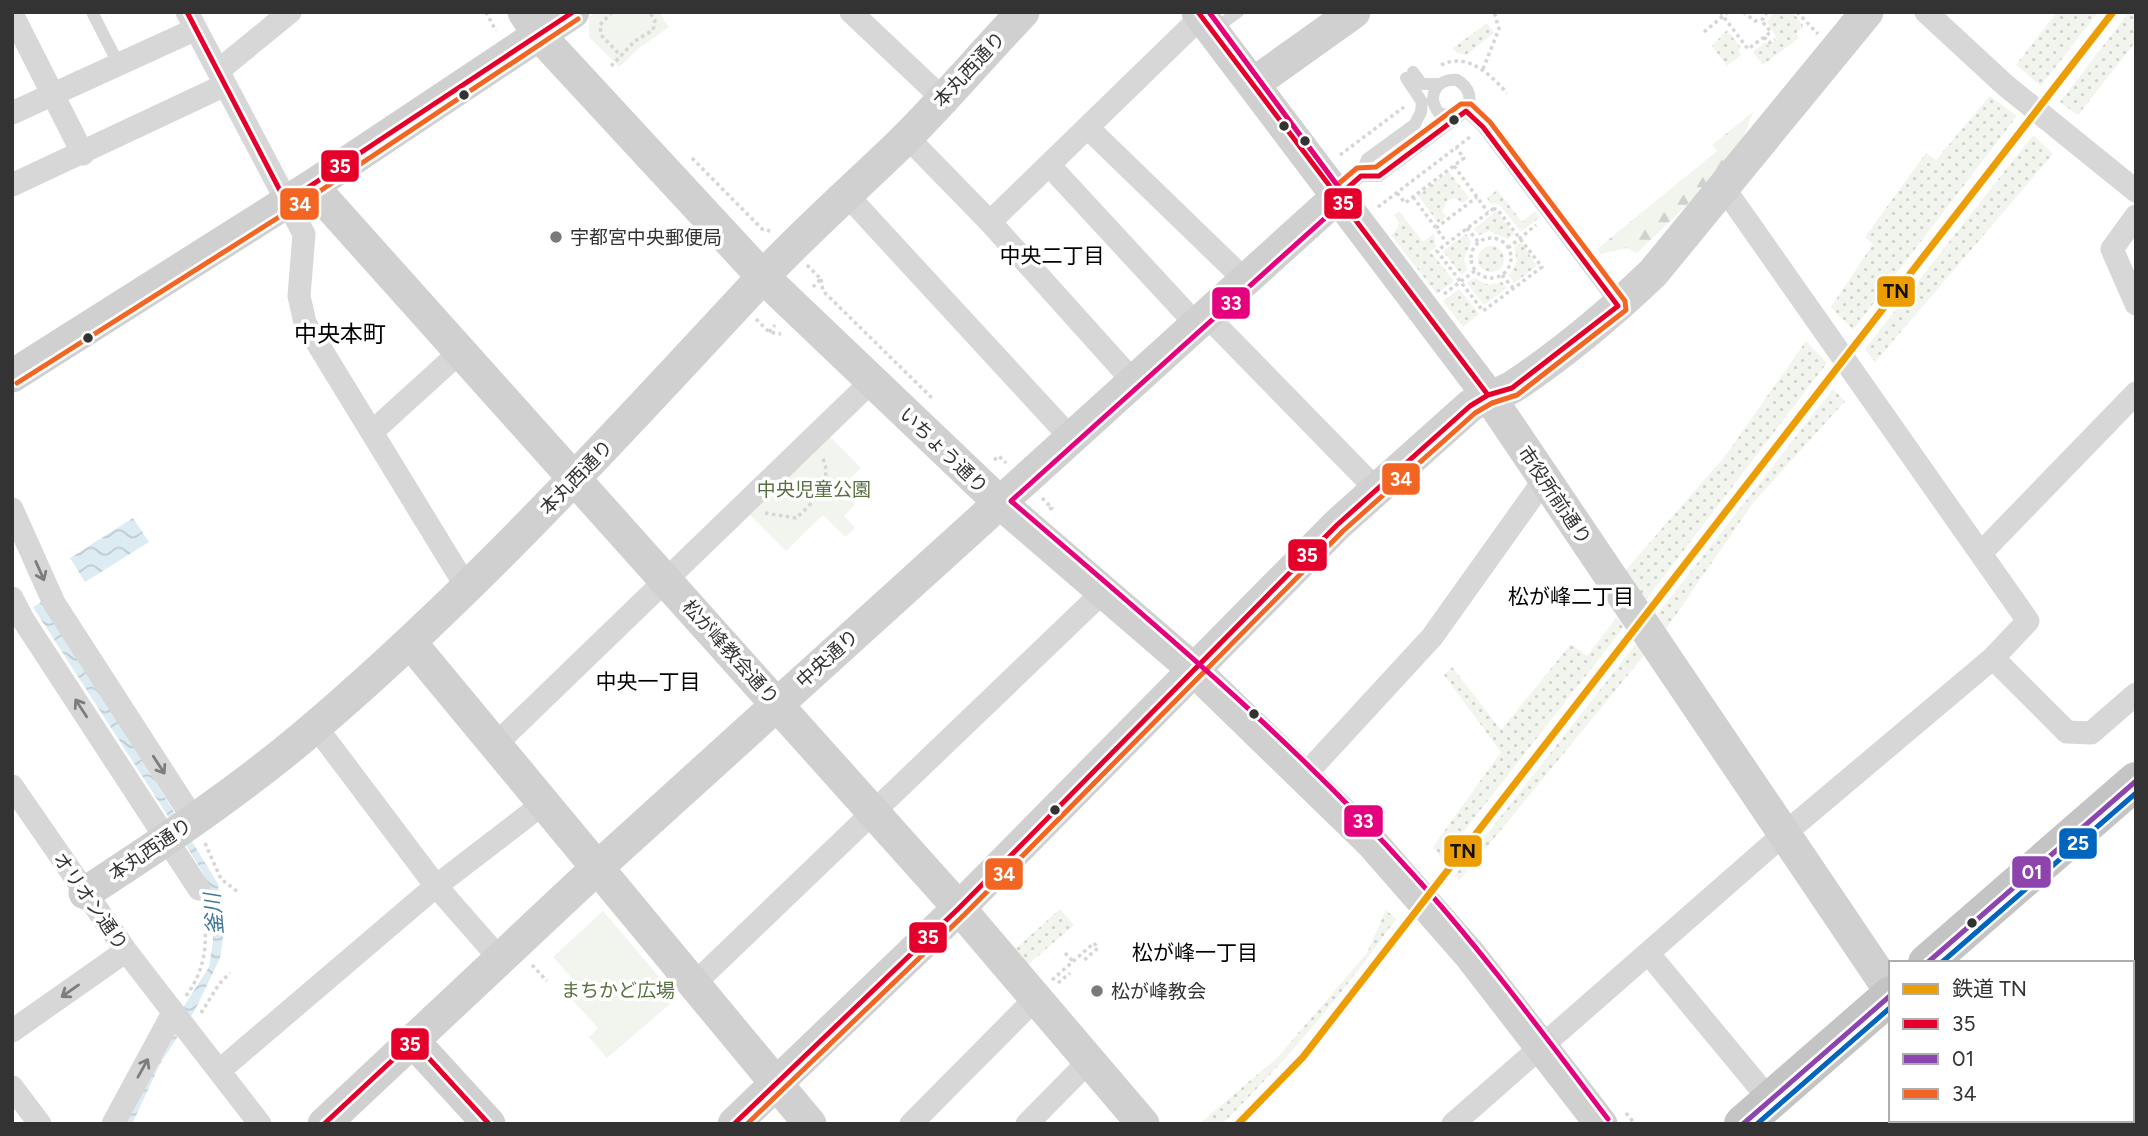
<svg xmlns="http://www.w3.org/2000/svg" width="2148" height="1136" font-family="Figtree,'Noto Sans JP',sans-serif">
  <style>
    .grass { fill: url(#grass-dots) }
    .forest { fill: url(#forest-firs) }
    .park { fill: #f1f5ed }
    .water { fill: url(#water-waves) }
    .pier { fill: #fff }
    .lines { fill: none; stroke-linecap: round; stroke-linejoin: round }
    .path { stroke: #d6d6d6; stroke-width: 3.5; stroke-dasharray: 3.5 3.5; stroke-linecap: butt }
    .lane { stroke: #d7d7d7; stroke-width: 12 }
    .street { stroke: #d7d7d7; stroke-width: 23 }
    .secondary { stroke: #d0d0d0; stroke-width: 33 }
    .highway { stroke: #c4c4c4; stroke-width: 38 }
    .bus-1-casing { stroke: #fff; stroke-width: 10 }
    .bus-2-casing { stroke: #fff; stroke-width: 10 }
    .bus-3-casing { stroke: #fff; stroke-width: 10 }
    .bus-4-casing { stroke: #fff; stroke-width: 10 }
    .bus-5-casing { stroke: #fff; stroke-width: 10 }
    .bus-1 { stroke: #e4002b; stroke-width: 5 }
    .bus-2 { stroke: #8e44ad; stroke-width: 5 }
    .bus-3 { stroke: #f26522; stroke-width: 5 }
    .bus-4 { stroke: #e5007d; stroke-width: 5 }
    .bus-5 { stroke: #0065bd; stroke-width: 5 }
    .rail-1-casing { stroke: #fff; stroke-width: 12 }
    .rail-1 { stroke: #eb9d03; stroke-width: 7 }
    .oneway { stroke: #7d7d7d }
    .bus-dot { fill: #333; stroke: #fff; stroke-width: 2.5 }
    .poi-dot { fill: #7a7a7a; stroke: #fff; stroke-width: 2.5 }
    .labels { text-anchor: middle; stroke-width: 7; stroke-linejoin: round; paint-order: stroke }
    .street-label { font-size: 19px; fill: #333; stroke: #fff }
    .poi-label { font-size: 19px; fill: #333; stroke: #fff; text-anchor: start }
    .park-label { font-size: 19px; fill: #56703f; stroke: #fff }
    .neighbourhood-label { font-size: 21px; fill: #000; stroke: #fff }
    .water-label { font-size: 21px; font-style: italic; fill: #3f7597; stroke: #fff }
    .quarter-label { font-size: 23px; fill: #000; stroke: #fff }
    .line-badge { stroke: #fff; stroke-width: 2.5 }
    .badge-label { font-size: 19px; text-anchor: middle; font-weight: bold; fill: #fff }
    .pale-badge-label { font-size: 19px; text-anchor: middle; font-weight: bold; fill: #111 }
  </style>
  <defs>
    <pattern id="grass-dots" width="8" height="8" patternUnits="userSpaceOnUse" patternTransform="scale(1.75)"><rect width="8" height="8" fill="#f1f5ed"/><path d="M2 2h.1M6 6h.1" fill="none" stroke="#cfd2cc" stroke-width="1.8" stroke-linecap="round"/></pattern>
    <pattern id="forest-firs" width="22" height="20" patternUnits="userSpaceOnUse" patternTransform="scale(1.75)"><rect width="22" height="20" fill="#f1f5ed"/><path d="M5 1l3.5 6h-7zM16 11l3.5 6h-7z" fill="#cfd2cc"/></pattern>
    <pattern id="water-waves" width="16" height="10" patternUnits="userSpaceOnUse" patternTransform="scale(1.75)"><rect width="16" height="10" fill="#ddebf3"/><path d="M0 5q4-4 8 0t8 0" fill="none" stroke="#becad1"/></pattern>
  </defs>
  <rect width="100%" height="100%" fill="#fff"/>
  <path class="grass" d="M1774 12H1793L1804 27 1796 33 1799 38 1763 65 1753 52 1765 42 1768 46 1777 39 1767 22Z
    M2057 12H2098L2041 86 2016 65Z
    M2129 12H2136V41L2078 115 2060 102Z
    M1487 23 1494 33 1466 55 1457 53 1453 48Z
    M1727 30 1741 48 1738 51 1741 55 1727 66 1712 46Z
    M1990 96 2017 116 1853 330 1831 307 1873 244 1865 237 1926 153 1936 160Z
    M2033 135 2053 154 1875 362 1865 349Z
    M1449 172 1469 198 1463 203 1455 198 1447 201 1442 211 1446 217 1438 223 1418 195Z
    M1497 190 1522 222 1535 211 1540 217 1521 232 1499 204 1490 203 1487 198Z
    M1399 211 1423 242 1434 234 1436 247 1430 251 1454 281 1437 294 1391 235 1397 229 1399 222 1394 215Z
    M1496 211 1514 234 1508 239 1489 231 1479 235 1474 229Z
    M1466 234 1471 242 1464 259 1467 270 1461 275 1443 251Z
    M1521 242 1537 266 1514 283 1509 275 1517 261 1514 247Z
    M1478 259a13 13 0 1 1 26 0a13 13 0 1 1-26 0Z
    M1474 278 1489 285 1502 282 1507 288 1484 305 1467 283Z
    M1459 289 1479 314 1463 327 1443 301Z
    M1806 341 1827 363 1645 601 1624 572 1726 455Z
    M1833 389 1845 401 1753 503 1666 629 1656 616Z
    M1617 617 1624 627 1442 859 1433 847 1501 752 1444 675 1452 667 1501 730 1571 644 1587 656Z
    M1639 640 1646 653 1459 881 1455 875Z
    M1060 909 1074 925 1025 967 1012 952Z
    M1386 910 1396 919C1344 993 1287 1060 1222 1124H1199L1277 1058 1367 953Z"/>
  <path class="forest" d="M1753 112 1741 144 1690 202 1637 253 1627 248 1601 254 1597 249 1717 151 1712 145Z"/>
  <path class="park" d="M596 12H659L669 27 638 49 619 67 589 37V17Z
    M829 436 861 468 840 489 855 504 844 516 855 528 845 537 823 515 786 551 750 515Z
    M603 911 677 998 607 1058 589 1037 598 1028 566 993 576 983 553 957Z"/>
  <path class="water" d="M133 518 149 542 85 582 70 558Z
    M12 536 41 602 121 725 218 884 223 938 220 958 195 1010 160 1064 132 1124H120L163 1039 209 967 213 942 212 895 203 873 168 816 33 607 12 560Z"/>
  <path class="pier" d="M12 533 44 600 30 609 12 569Z"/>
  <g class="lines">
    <path class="path" d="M486 12 496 31
      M612 12 600 25 601 35 621 56
      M1720 12 1748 49 1771 32 1761 20
      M1743 12 1755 21 1763 19 1767 12
      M1797 12 1818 34
      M1704 32 1728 12
      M1764 37 1769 43 1775 39
      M1441 65C1467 52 1490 74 1507 93
      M611 66 635 41 653 30 655 20 649 12
      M1483 69 1499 29 1494 12
      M1340 155 1404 107
      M692 158 762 229 770 231
      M1454 166 1488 212
      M1397 193 1405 203 1464 158 1456 148
      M1413 197 1447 243
      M1378 207 1470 137
      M1493 209H1497L1542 267 1483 311 1437 251Z
      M1436 228 1477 197
      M1467 228 1479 243
      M1471 258a20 20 0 1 1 40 0a20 20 0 1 1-40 0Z
      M1508 248 1536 225
      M807 265 821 279 813 287
      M1502 275 1513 288
      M821 279 823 291 933 399
      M1444 294 1476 270
      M756 319 769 332 781 334
      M769 332 775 325
      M994 460 999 456 1006 463
      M1042 498 1052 508 1049 509
      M765 513 796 518C813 503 835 481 822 457
      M205 843 221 879 238 892
      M1065 953 1073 961
      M532 965 547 981
      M1052 980 1094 943 1098 948 1082 962
      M1058 983 1070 973
      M186 996C207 967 207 943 204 908
      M201 1013 219 984 230 973
      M1626 1113 1635 1124"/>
    <path class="lane" d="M92 12 119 65
      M1213 30 1238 12
      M1413 72 1422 84H1438
      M1466 111 1483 127 1616 304
      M1361 176 1367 159 1415 124 1421 112 1422 102 1406 78
      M1340 194 1361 176H1379L1466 111C1473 98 1469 87 1457 80 1436 78 1426 97 1439 113L1456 117"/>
    <path class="street" d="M187 12 304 234 299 296 305 323 467 588
      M851 12 942 98
      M1926 12 2005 85 2136 191
      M12 14 83 154
      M218 71 290 12
      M12 113 196 29
      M1088 128 1245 280
      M907 137 990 222 1133 381
      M1049 165 1196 324
      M12 185 225 85
      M847 195 1070 437
      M2136 216 2112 249 2136 304
      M990 222 1202 16
      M1206 315 1376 489
      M372 432 460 352
      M12 509 54 603 194 820
      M1981 553 2136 393
      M12 598 24 621 199 889
      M1993 658 2067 732 2091 733 2136 694
      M316 727 436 886 500 959
      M495 745 872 381
      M1303 777 1432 637 1544 480
      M12 786 126 951 260 1124
      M1648 953 1770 1100
      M695 983 1103 592
      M12 1031 126 951
      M219 1071 436 886 544 803
      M12 1087 40 1124
      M1974 1120 1977 1124
      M113 1124 173 1013
      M911 1124 1035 999
      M1027 1124 1089 1061
      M1453 1124 1784 834 1993 658 2028 621 1724 188"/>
    <path class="secondary" d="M524 12 539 35 763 277 998 501 1193 669 1372 843 1470 955 1601 1124
      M1198 12 1488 395 1891 992
      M1253 84 1354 12
      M312 186 959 908 1143 1124
      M12 376 312 186 573 12
      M410 642 810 1124
      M85 893C165 841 244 788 316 726 476 589 617 434 760 280 805 231 856 187 904 140 945 99 983 54 1023 12
      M413 1041 489 1124
      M324 1124 598 867 1336 198
      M734 1124 959 908 1337 525 1470 406C1484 396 1501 395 1514 386 1564 353 1611 313 1653 273L1867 12"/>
    <path class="highway" d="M1927 963 2136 781
      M1743 1124 1891 995"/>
    <g class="bus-1-casing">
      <path id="bus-1" d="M187 12 286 202 573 12
        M1198 12 1488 395
        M324 1124 413 1041 489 1124
        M734 1124 959 908 1337 525 1470 406 1488 395 1512 388 1618 306 1483 127 1466 111 1379 176H1361L1336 198"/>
    </g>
    <g class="bus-2-casing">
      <path id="bus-2" d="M1927 963 2136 781
        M1743 1124 1891 995"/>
    </g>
    <g class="bus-3-casing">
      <path id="bus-3" d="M17 383 317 193 578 19
        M747 1124 965 914 1343 531 1475 413 1492 403 1517 395 1626 310 1625 301 1490 122 1471 104H1461L1376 167 1357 168 1337 185 1209 12"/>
    </g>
    <g class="bus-4-casing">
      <path id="bus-4" d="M1209 12 1343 193 1344 201 1011 501C1148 619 1289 736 1410 871 1481 949 1544 1035 1608 1119"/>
    </g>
    <g class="bus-5-casing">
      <path id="bus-5" d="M1941 963 2136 793
        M1757 1124 1891 1007"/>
    </g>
    <use href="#bus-1" class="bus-1"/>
    <use href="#bus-2" class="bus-2"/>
    <use href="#bus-3" class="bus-3"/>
    <use href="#bus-4" class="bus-4"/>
    <use href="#bus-5" class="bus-5"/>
    <g class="rail-1-casing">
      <path id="rail-1" d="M1238 1124 1303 1057 2113 12"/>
    </g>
    <use href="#rail-1" class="rail-1"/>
  </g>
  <defs><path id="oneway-shaft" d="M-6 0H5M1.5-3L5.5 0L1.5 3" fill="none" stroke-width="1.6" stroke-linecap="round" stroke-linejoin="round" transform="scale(1.75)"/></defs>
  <g class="oneway">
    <use href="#oneway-shaft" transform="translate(40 571) rotate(66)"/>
    <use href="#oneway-shaft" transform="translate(81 708) rotate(-123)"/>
    <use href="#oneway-shaft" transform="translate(159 765) rotate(57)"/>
    <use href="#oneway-shaft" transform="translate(70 991) rotate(145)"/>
    <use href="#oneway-shaft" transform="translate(143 1068) rotate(-61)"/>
  </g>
  <g class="bus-dot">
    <circle cx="464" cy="95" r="6"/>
    <circle cx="1454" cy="120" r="6"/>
    <circle cx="1284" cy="126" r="6"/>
    <circle cx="1305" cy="141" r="6"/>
    <circle cx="88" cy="338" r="6"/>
    <circle cx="1254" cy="714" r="6"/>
    <circle cx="1055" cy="810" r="6"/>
    <circle cx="1972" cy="923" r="6"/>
  </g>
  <g class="poi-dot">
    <circle cx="556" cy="237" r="7"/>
    <circle cx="1097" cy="991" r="7"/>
  </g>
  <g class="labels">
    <g class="street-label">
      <text transform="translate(969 69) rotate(-47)" y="7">本丸西通り</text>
      <text transform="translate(944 450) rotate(44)" y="7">いちょう通り</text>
      <text transform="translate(576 477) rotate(-46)" y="7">本丸西通り</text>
      <text transform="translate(1555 495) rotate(56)" y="7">市役所前通り</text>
      <text transform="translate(731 652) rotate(48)" y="7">松が峰教会通り</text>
      <text transform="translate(827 658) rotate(-42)" y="7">中央通り</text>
      <text transform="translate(150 849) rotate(-34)" y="7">本丸西通り</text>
      <text transform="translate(91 901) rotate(55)" y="7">オリオン通り</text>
    </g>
    <g class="poi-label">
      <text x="570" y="244">宇都宮中央郵便局</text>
      <text x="1111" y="998">松が峰教会</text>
    </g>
    <g class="park-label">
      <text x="814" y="496">中央児童公園</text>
      <text x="618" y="997">まちかど広場</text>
    </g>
    <g class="neighbourhood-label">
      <text x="1052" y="263">中央二丁目</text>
      <text x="1571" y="604">松が峰二丁目</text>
      <text x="648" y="689">中央一丁目</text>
      <text x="1195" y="960">松が峰一丁目</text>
    </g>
    <g class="water-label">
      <text transform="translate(214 914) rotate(-95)" y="7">釜川</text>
    </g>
    <g class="quarter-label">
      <text x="340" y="342">中央本町</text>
    </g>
  </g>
  <g class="line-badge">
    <rect x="320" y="149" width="40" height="34" rx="7" fill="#e4002b"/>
    <rect x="1323" y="187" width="40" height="33" rx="7" fill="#e4002b"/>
    <rect x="279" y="187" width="41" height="34" rx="7" fill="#f26522"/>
    <rect x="1876" y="275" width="40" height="33" rx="7" fill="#eb9d03"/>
    <rect x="1211" y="286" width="40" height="34" rx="7" fill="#e5007d"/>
    <rect x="1381" y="462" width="40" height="34" rx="7" fill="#f26522"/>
    <rect x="1287" y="538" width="41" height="34" rx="7" fill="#e4002b"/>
    <rect x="1343" y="804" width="41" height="34" rx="7" fill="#e5007d"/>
    <rect x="2058" y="827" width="40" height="33" rx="7" fill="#0065bd"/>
    <rect x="1443" y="834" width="40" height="34" rx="7" fill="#eb9d03"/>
    <rect x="2011" y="855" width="41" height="34" rx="7" fill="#8e44ad"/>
    <rect x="984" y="857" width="40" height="34" rx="7" fill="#f26522"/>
    <rect x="908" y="921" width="40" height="33" rx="7" fill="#e4002b"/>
    <rect x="390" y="1027" width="40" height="34" rx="7" fill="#e4002b"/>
  </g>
  <g class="badge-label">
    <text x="340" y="173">35</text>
    <text x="1343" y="210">35</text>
    <text x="300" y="211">34</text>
    <text x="1231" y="310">33</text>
    <text x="1401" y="486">34</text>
    <text x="1307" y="562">35</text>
    <text x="1363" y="828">33</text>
    <text x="2078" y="850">25</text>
    <text x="2032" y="879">01</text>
    <text x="1004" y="881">34</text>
    <text x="928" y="944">35</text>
    <text x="410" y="1051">35</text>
  </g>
  <g class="pale-badge-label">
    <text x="1896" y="298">TN</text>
    <text x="1463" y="858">TN</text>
  </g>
  <rect width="2148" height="1136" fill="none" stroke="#333333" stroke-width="28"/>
  <rect x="1889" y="961" width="245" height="161" fill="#ffffff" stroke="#adadad" stroke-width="2"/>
  <rect x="1903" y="984" width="35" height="10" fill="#eb9d03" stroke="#adadad" stroke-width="2"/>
  <text x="1952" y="996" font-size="21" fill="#333333">鉄道 TN</text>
  <rect x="1903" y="1019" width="35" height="10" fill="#e4002b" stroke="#adadad" stroke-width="2"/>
  <text x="1952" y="1031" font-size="21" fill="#333333">35</text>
  <rect x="1903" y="1054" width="35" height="10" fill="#8e44ad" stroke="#adadad" stroke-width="2"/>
  <text x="1952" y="1066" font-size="21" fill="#333333">01</text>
  <rect x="1903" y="1089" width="35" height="10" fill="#f26522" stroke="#adadad" stroke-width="2"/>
  <text x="1952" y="1101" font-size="21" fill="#333333">34</text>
</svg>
